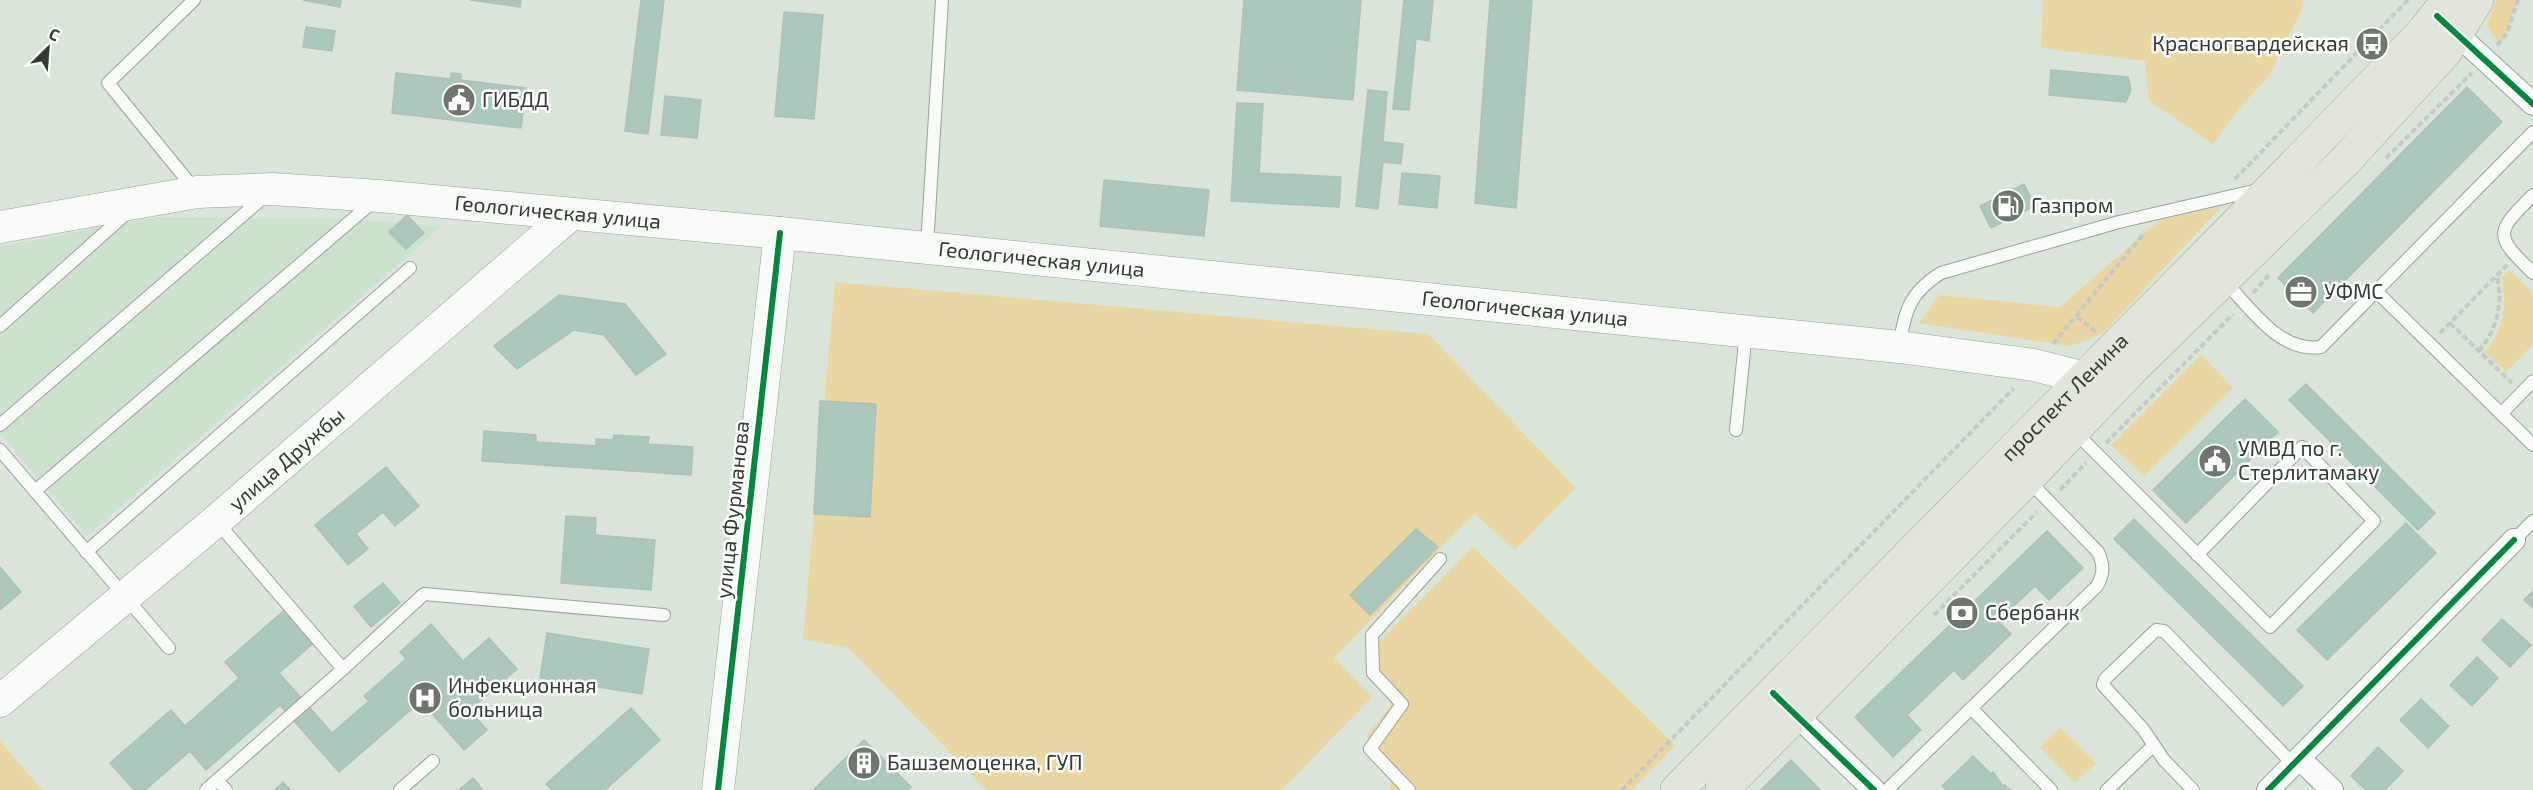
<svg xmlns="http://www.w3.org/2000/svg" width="2533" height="790" font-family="'Exo 2',sans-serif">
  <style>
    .built { fill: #cce2cc }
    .green { fill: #ead6a0 }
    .building { fill: #abc8bd; stroke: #b2bfb7; stroke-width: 1.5 }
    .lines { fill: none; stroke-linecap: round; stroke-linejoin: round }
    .lane-casing { stroke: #99a298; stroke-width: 14 }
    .street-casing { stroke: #99a298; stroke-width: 24 }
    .secondary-casing { stroke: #99a298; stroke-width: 33 }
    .primary-casing { stroke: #9fa690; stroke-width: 34 }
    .path { stroke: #c6c9c6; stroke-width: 4; stroke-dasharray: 6 3; stroke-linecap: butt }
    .lane { stroke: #f9fbf9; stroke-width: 12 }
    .street { stroke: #f9fbf9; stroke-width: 22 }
    .secondary { stroke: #f9fbf9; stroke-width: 32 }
    .primary { stroke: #e2e5da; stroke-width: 33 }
    .cycleway-casing { stroke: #fff; stroke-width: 10 }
    .cycleway { stroke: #00873e; stroke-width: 6 }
    .labels { text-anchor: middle; stroke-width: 5; stroke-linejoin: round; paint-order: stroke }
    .poi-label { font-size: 21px; fill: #333c33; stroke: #fff; text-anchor: start }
    .street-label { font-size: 21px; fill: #333c33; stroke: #fff }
  </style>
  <rect width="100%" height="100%" fill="#d8e5d8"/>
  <path class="built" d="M155 217 332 218 442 226 87 536 0 434V247Z"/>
  <path class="green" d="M2043 0H2302L2305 3 2269 76 2243 104 2213 144 2149 101 2145 61 2041 48Z
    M2496 0H2518L2502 42 2494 38 2487 25Z
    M2221 207 2105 331 2090 340 2069 346 1919 323 1939 295 2060 307 2160 220Z
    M2509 270 2533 293V344L2506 372 2485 352C2504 330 2507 305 2502 277Z
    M835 282 1428 334 1576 488 1515 550 1474 513 1334 658 1372 697 1282 790H987L848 648 803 639Z
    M2201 355 2233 388 2144 476 2111 445Z
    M1473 547 1675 745 1632 790H1390L1393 764 1367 736 1396 699 1365 656Z
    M2060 727 2096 763 2075 783 2040 747Z
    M0 741 42 790H0Z"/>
  <path class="building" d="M303 0H341L340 7Z
    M470 0H521L520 7Z
    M641 0H664L648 134 625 131Z
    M1244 0H1361L1353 100 1237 90Z
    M1404 0H1433L1429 41 1416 39 1409 110 1393 109Z
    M1490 0H1532L1516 208 1475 203Z
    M784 12 823 15 814 119 775 116Z
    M306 27 335 31 332 51 303 47Z
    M2051 70 2128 77 2131 90 2126 102 2049 95Z
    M396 73 451 79V73L461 74V80L526 88 521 128 392 113Z
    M2467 87 2502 122 2313 313 2278 278Z
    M1368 90 1387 92 1383 142 1403 144 1401 164 1383 162 1378 209 1356 206Z
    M665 96 701 100 697 138 661 135Z
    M1237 103 1263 104 1259 173 1341 177 1339 207 1231 201Z
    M1402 173 1440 176 1437 208 1399 204Z
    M1104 180 1209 190 1204 236 1100 226Z
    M2024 184 2035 206 1991 228 1980 206Z
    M407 215 424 233 406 249 389 232Z
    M559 295 625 304 666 354 636 375 604 335 574 330 517 369 494 346Z
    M2306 384 2435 513 2418 530 2289 400Z
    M2245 399 2278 432 2186 523 2153 490Z
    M820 401 876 404 870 517 814 514Z
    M484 431 536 435V442L596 446V439L613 440 614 435 649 437 648 444 693 447 691 475 482 461Z
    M386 467 419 506 395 526 383 512 356 534 368 549 348 565 315 525Z
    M566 516 596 518 595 535 655 540 651 590 561 583Z
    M2134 519 2303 686 2283 706 2114 539Z
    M2406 523 2436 553 2327 660 2297 630Z
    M1416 529 1438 547 1370 615 1350 595Z
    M2047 531 2083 568 2049 600 2035 586 1998 621 2011 634 1963 680 1954 670 1907 715 1921 730 1893 757 1855 717Z
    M0 567 21 592 0 610Z
    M383 583 400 603 371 627 354 606Z
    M2533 591V608L2524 600Z
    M287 608 316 641 279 673 332 733 369 701 364 696 406 659 400 652 431 624 463 661 489 638 517 669 470 710 487 730 464 750 421 701 339 772 280 705 206 770 190 751 145 790H134L110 763 171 710 185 726 239 678 225 662Z
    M2502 619 2531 645 2510 667 2482 640Z
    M547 633 649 649 642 694 540 678Z
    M2477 657 2498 678 2472 706 2450 685Z
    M2421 699 2449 726 2428 748 2400 720Z
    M631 708 660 740 605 790H552L546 784Z
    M864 740 911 787 908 790H813Z
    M2378 747 2403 771 2385 790H2366L2351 776Z
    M1973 756 1991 774 1993 772 2003 786 2005 785 2010 790H1946L1942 786Z
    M1791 760 1820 790H1761Z
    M473 778 483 790H459Z
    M283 782 291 790H275Z"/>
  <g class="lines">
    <g class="lane-casing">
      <path id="lane" d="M194 0 108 83 195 190
        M2533 195C2495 233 2494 235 2533 273
        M927 247 942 0
        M2225 282C2251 308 2279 353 2321 347L2533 132
        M2376 291 2533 445
        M0 326 128 212
        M1899 347C1905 311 1909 293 1941 273L2119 222 2258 190
        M2501 414 2533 381
        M0 425 265 196
        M1736 430 1746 332
        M2075 432 2270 627 2374 521 2302 447 2197 555
        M0 450 169 648
        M35 491 374 201
        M2514 540 2533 521
        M86 552 410 268
        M343 669 424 594 664 615
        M1971 708 2051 790
        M217 780 226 790
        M206 790 343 669 217 522
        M400 790 433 761
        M1409 790 1370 749 1402 704 1373 673 1372 635 1440 559
        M1887 790 2097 586C2104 574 2104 565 2098 552L2028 480
        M2107 790 2154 745
        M2193 790 2164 760 2143 729 2103 685 2105 679 2156 630 2164 631 2293 764"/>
    </g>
    <g class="street-casing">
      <path id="street" d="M2447 25 2533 104
        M1785 704 1874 790
        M2299 758 2332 790
        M2268 790 2514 540"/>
    </g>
    <g class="secondary-casing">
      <g id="secondary">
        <path id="s1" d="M0 227 197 192 272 189 379 196 780 233 1899 347 2034 365 2085 378"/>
        <path id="s2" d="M0 701 216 521 571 214"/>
        <path d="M718 790 780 233"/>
      </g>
    </g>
    <g class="primary-casing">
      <g id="primary">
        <path id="s3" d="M1677 790 2274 186 2424 31 2448 0"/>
        <path d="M1722 790 2027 479 2133 368 2345 161 2445 52 2477 0"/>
      </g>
    </g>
    <path class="path" d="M2497 45 2507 33 2518 0
      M2386 158 2472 73
      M2235 179 2408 0
      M2253 293 2270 274
      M2077 317 2096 332
      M2450 323 2512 383
      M2440 333 2507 265
      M2053 344 2145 232
      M2479 351C2497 329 2503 304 2497 277
      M2106 443 2233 314
      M2060 490 2086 463
      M1934 615 2037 512
      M1622 790 2014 388"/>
    <use href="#lane" class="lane"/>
    <use href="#street" class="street"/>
    <use href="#secondary" class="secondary"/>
    <use href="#primary" class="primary"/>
    <g class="cycleway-casing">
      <path id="cycleway" d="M2437 16 2533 104
        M1773 693 1874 790
        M718 790 780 233
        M2268 790 2514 540"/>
    </g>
    <use href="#cycleway" class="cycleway"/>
  </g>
  <defs>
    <g id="bus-disc" transform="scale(1.725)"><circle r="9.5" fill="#6d776d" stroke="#fff"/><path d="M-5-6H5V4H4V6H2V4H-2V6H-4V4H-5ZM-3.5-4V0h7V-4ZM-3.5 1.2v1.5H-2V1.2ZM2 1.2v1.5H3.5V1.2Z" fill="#fff"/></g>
    <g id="civic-disc" transform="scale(1.725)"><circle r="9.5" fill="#6d776d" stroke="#fff"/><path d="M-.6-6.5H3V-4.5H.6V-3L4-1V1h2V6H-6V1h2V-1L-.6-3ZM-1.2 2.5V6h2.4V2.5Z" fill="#fff"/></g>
    <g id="fuel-disc" transform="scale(1.725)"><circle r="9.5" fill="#6d776d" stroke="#fff"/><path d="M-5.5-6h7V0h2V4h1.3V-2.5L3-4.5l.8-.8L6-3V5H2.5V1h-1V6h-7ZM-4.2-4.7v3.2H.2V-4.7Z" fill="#fff"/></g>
    <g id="office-disc" transform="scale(1.725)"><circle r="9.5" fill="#6d776d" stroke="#fff"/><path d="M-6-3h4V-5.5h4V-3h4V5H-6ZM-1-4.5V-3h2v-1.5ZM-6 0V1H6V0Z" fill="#fff"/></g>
    <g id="bank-disc" transform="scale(1.725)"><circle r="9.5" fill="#6d776d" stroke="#fff"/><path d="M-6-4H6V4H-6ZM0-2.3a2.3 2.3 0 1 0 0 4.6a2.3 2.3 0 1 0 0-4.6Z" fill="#fff"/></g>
    <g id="hospital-disc" transform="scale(1.725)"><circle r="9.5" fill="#6d776d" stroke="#fff"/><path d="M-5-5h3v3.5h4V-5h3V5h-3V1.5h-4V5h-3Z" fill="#fff"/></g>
    <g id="building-disc" transform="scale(1.725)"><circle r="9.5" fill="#6d776d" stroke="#fff"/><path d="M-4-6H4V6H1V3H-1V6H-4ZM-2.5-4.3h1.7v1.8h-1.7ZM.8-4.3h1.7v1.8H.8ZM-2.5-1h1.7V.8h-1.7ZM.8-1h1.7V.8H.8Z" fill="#fff"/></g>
  </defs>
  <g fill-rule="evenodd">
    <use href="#bus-disc" x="2372" y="44"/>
    <use href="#civic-disc" x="459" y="100"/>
    <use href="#fuel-disc" x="2008" y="206"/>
    <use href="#office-disc" x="2301" y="292"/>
    <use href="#civic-disc" x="2215" y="461"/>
    <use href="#bank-disc" x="1962" y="613"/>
    <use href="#hospital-disc" x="425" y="698"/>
    <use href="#building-disc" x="864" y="763"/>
  </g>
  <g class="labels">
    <g class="poi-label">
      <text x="2349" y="51" text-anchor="end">Красногвардейская</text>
      <text x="482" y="107">ГИБДД</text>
      <text x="2031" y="213">Газпром</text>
      <text x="2324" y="299">УФМС</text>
      <text x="2238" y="456">УМВД по г.<tspan x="2238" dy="24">Стерлитамаку</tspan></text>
      <text x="1985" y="620">Сбербанк</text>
      <text x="448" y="693">Инфекционная<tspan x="448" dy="24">больница</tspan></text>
      <text x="887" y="770">Башземоценка, ГУП</text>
    </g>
    <g class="street-label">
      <text dy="7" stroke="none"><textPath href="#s1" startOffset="562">Геологическая улица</textPath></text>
      <text dy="7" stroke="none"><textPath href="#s1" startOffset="1048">Геологическая улица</textPath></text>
      <text dy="7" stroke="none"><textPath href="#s1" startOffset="1534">Геологическая улица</textPath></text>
      <text dy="7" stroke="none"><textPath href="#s3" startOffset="552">проспект Ленина</textPath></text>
      <text dy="7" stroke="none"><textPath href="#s2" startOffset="375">улица Дружбы</textPath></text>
      <text transform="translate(733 510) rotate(-84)" y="7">улица Фурманова</text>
    </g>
  </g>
  <g transform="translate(48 48) rotate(25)" stroke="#ffffff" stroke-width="4.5" paint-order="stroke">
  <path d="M0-4.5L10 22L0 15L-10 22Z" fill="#333c33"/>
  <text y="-9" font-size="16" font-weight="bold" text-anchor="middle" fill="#333c33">С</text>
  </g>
</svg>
